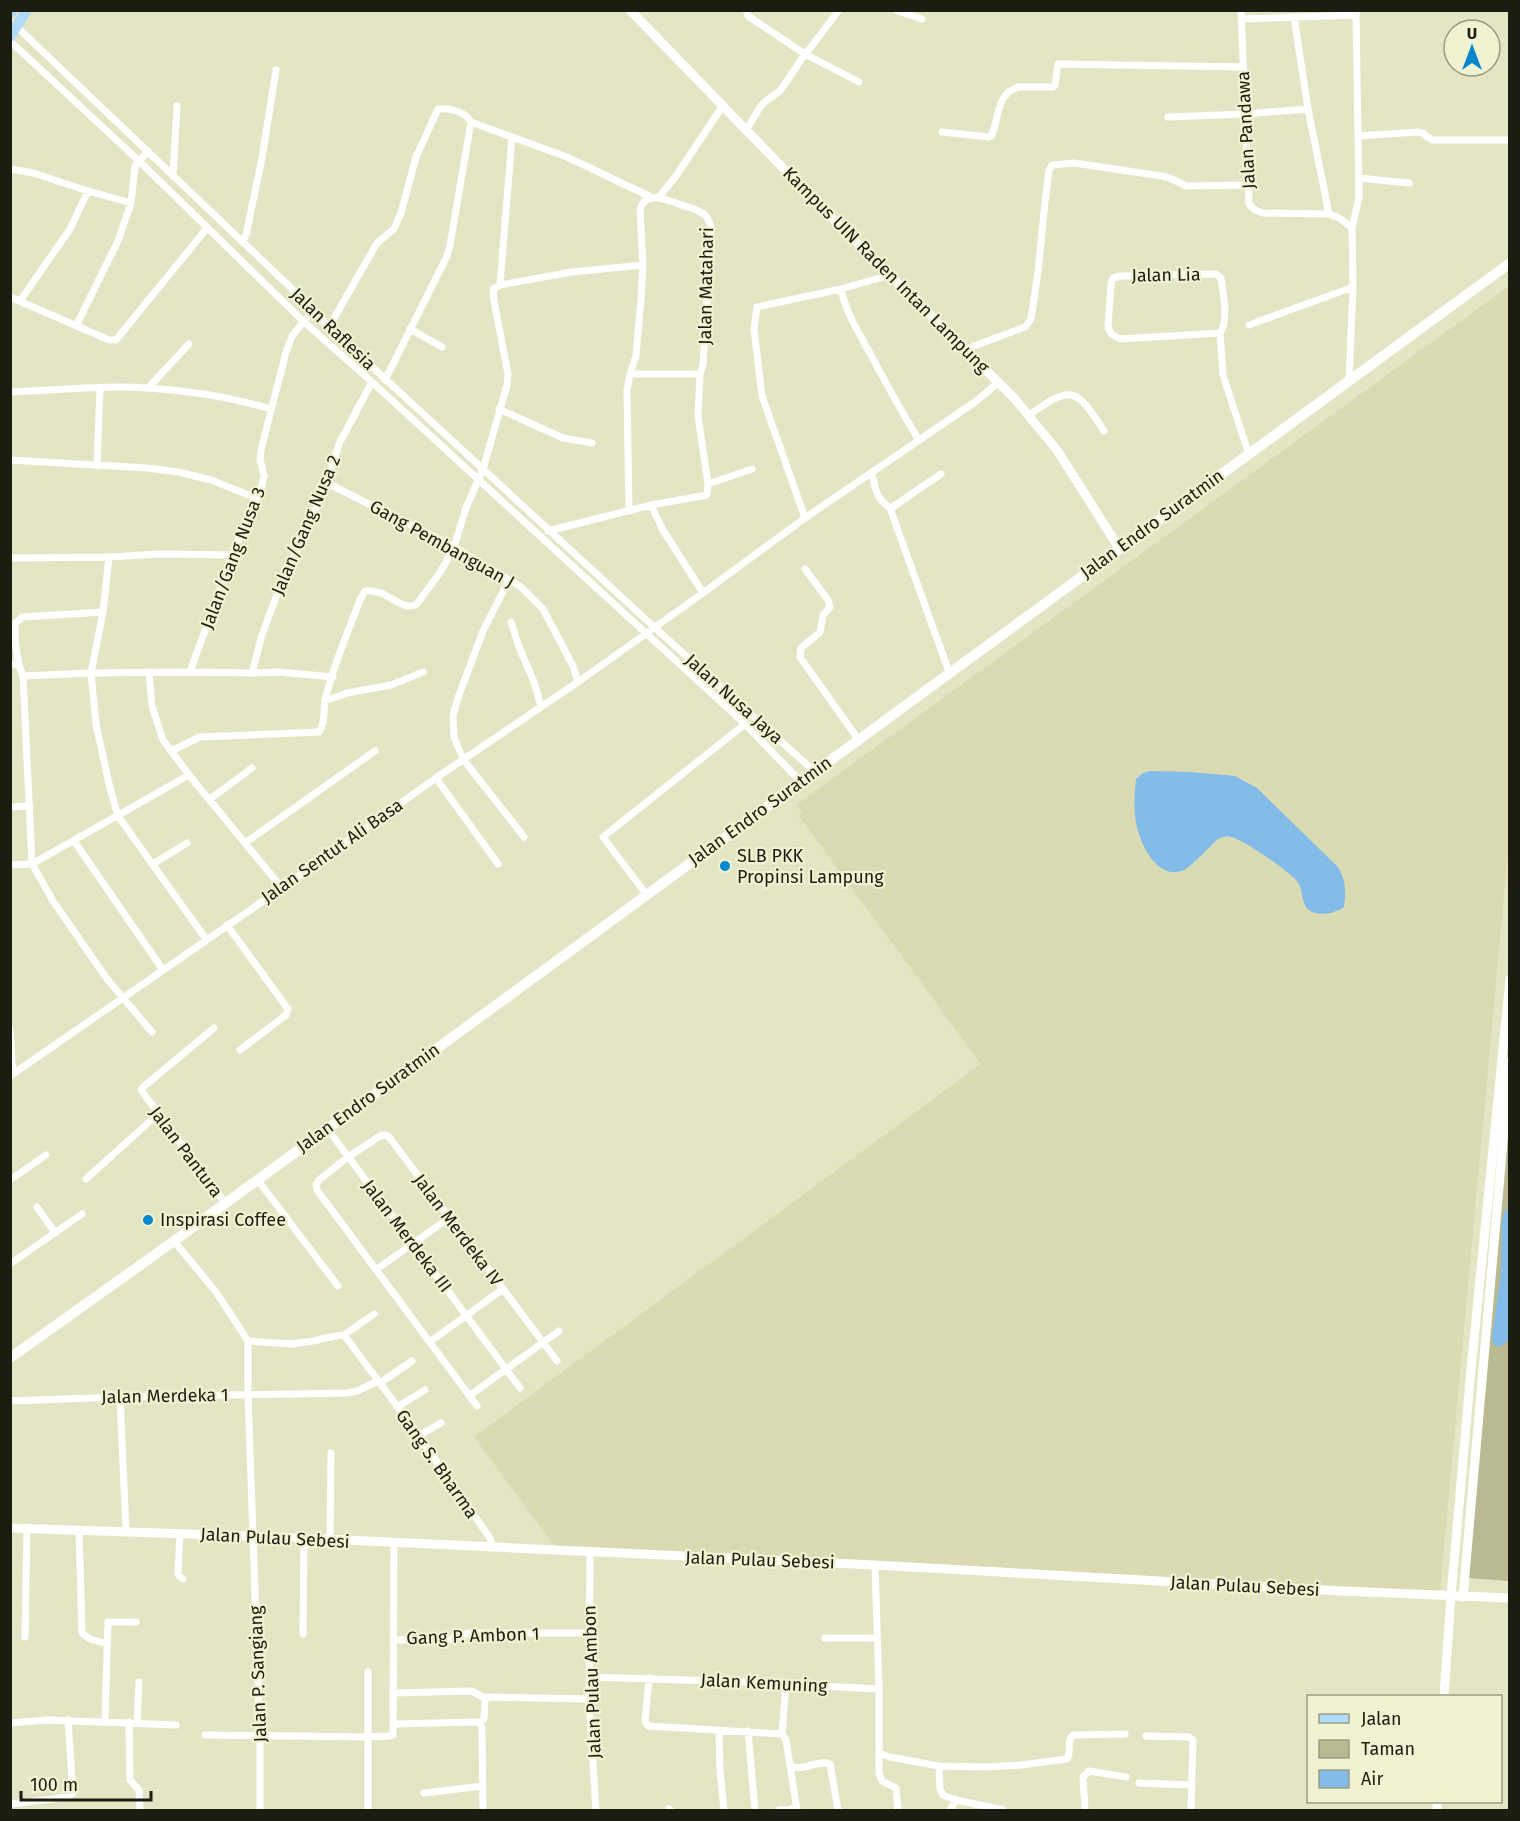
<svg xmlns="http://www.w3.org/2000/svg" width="1520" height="1821" font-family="'Fira Sans',sans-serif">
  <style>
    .built { fill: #dadbb3 }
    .green { fill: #b9ba91 }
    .water { fill: #84bce9 }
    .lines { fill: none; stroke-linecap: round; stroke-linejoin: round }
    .minor { stroke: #fff; stroke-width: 7 }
    .tertiary { stroke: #fff; stroke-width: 9 }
    .secondary { stroke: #fff; stroke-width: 10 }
    .primary { stroke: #b0dbfb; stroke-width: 10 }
    .poi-dot { fill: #0087ce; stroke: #f1f2d1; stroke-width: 2 }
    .labels { text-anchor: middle; stroke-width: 4.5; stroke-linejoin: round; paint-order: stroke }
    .street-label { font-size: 18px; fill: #1c1d11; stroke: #f1f2d1 }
    .poi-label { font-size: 18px; fill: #1c1d11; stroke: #f1f2d1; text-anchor: start }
  </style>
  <rect width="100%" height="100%" fill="#e4e5c4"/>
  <path class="built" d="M1509 286V841L1440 1591 899 1564 557 1549 474 1437 981 1064 799 816 802 813 796 805Z"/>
  <path class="green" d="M1509 1071V1581L1468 1578Z"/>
  <path class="water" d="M1150 771 1191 772 1235 776 1257 788 1338 867C1346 881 1346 891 1344 907 1335 914 1314 918 1306 907 1301 899 1303 888 1297 881 1289 871 1244 840 1231 837 1226 835 1223 837 1218 839 1210 846 1192 866 1184 870 1161 880 1145 853 1139 834 1133 818 1134 796 1136 779L1143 773Z
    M1509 1207V1340L1500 1347 1494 1345 1492 1338 1501 1272 1502 1222 1504 1212Z"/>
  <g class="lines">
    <path class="minor" d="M746 10 748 16 805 54 859 82
      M896 10 922 19
      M1241 10 1249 204 1255 210 1263 213 1329 214 1341 219 1352 228 1353 287 1349 380
      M1294 17 1308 109 1329 214
      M1242 19 1356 15
      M17 27 289 286 329 327 654 627 814 771
      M10 41 138 160 303 321 372 382 745 724 800 781
      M1168 117 1245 114 1308 109
      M746 131 760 107 767 100 780 91 805 54 811 47 839 10
      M942 132 989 137 992 135C999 117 997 92 1019 87H1053L1055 85 1058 64 1243 67
      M1358 136 1418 132 1423 133 1427 137 1433 140H1510
      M10 169 33 173 88 191 131 203
      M173 176 177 106
      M1359 178 1409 183
      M659 197 676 176 722 107
      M1352 228 1359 197 1356 15 1357 10
      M242 242 246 235 262 158 276 70
      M500 285 512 137
      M841 289C846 314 860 334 872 357 887 385 902 413 919 440
      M10 297 109 340H116L207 228
      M20 301 70 229 88 191
      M1249 325 1353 287
      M76 326 118 241 131 203 135 166 148 151
      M329 327 377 243 394 229 401 213 416 157 438 109C450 108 464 111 471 122L567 157 653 198
      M410 329 442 347
      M1220 333 1120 339C1113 336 1110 334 1108 326L1111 284 1113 278 1121 276 1216 274 1221 278C1223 292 1229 321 1220 333L1223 375 1249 455
      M966 349 1025 327 1031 319 1038 272 1045 202 1049 170 1052 165 1074 163 1162 176 1170 178 1186 186 1248 185
      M385 380 447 256 450 245 471 122
      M148 388 189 344
      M10 392C56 390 103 385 149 388 191 391 231 397 271 409
      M499 409 563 438 592 443
      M1029 415C1073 384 1076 388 1104 431
      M10 460 147 468 178 472 211 480 256 498
      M97 466 100 388
      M872 472C875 490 876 499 892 509
      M941 474 894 506 891 511 949 672
      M327 483 454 547 521 587 543 609 573 666 578 682
      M708 484 752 469
      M651 505 663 530 703 593
      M629 511 627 390 630 374 636 356 641 299 643 265 640 211C643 190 665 199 679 204 687 207 698 209 705 215 708 218 710 223 711 228L703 365 700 374H630
      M805 518 762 396 754 329 757 307 841 289 890 275
      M548 531 651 505 707 495 708 484 698 416 700 374
      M109 557 160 554 232 555
      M10 558 109 557 103 612 91 673 96 724 110 788 118 816 206 939
      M805 569 828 600 830 607 823 615 820 632 801 648 800 657 858 739
      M509 580 483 631 458 698 453 716 454 737 463 759 524 837
      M511 622 519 647 534 682 541 706
      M10 664 19 665 23 676 91 673 190 672 252 673 279 672 333 677
      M19 665C16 651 14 638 15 623L23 617 103 612
      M149 672 152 706 163 740 189 775 282 888
      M190 672 232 555 261 489 264 476 260 459 261 450 286 352 292 336 313 310
      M252 673 262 635 276 597 323 493 340 442 372 382
      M23 676 32 864 53 901 107 979 152 1032
      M325 701 347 693 391 685 423 672
      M171 751 200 737 319 732C326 723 323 710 325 700 333 666 348 632 360 600L365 591C387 588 401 613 417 604L441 571 454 547 466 508 483 469 507 385 508 374 494 301 493 289 500 285 572 272 643 265
      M436 778 498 864
      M210 799 252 768
      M10 807 30 806
      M74 841 163 970
      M245 843 375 751
      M153 864 187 843
      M10 865 32 864 189 775
      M646 894 603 837 745 724
      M227 925 288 1009 286 1015 240 1050
      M214 1028 142 1088 141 1090 225 1203
      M10 1029 13 1074
      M10 1076 282 888 436 778 578 682 703 593 805 518 975 402 999 382
      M327 1128 520 1388
      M86 1179 158 1114
      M257 1179 338 1286
      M10 1180 46 1155
      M37 1207 55 1233
      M174 1241 216 1292 248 1341V1394L260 1736V1810
      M10 1264 82 1214
      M377 1269 449 1218
      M344 1335 406 1418 490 1538 493 1548
      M248 1341 292 1344 313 1341 335 1336 344 1335 374 1314
      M431 1341 503 1289
      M380 1383 412 1361
      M469 1396 559 1331
      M120 1397 126 1531
      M10 1401 120 1397 347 1393 357 1391 378 1381
      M477 1406 317 1190 316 1185 319 1180 348 1157 380 1136 386 1135 389 1137 557 1361
      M397 1407 425 1390
      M418 1436 441 1423
      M79 1529 82 1633 90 1639 107 1644
      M180 1533 178 1573 179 1576 183 1579
      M330 1540 331 1453
      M590 1553 589 1699 596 1810
      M875 1565 879 1689V1773L882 1781 896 1788 898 1810
      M303 1634 304 1538
      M25 1637 27 1528
      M825 1638H877
      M393 1640 452 1639 468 1633H589
      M590 1677 745 1682 879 1689
      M649 1678 645 1721 648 1726 782 1734
      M786 1684 782 1734 786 1740 797 1810
      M394 1693 471 1691 485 1698
      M105 1721 108 1622H136
      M129 1722 130 1780 139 1790 140 1810
      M10 1723 48 1720 176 1725
      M137 1723 139 1682
      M480 1723 484 1719 485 1700 487 1697 589 1699
      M480 1723 482 1728 483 1810
      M394 1724 477 1722 480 1723
      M719 1730 720 1771 724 1810
      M748 1731 755 1810
      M205 1735 367 1737 388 1736 393 1735 394 1543
      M1146 1736 1189 1737 1193 1740 1191 1810
      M879 1753 890 1757 939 1766 984 1767 1021 1765 1067 1759C1072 1752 1066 1741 1073 1735L1125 1734
      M791 1766C804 1772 818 1759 830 1764L838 1810
      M939 1766 940 1789 943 1795 956 1800 1003 1810
      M1139 1783 1191 1785
      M424 1793 483 1786
      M10 1804 69 1797 73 1793 68 1720
      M669 1809 670 1810
      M368 1810V1672
      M779 1810H790L795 1807
      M950 1810 956 1800
      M1085 1810 1083 1777 1089 1771 1126 1777"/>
    <path class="tertiary" d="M630 10 810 196 1014 398 1057 450 1119 548
      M10 1528 304 1538 875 1565 1340 1591 1510 1598
      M1463 1597 1510 1062
      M1444 1696 1451 1596 1471 1370 1510 979
      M1437 1810V1802"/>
    <path class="secondary" d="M10 1358 174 1241 1510 263"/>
    <path class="primary" d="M10 14 13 10
      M10 37 27 10"/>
  </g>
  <g class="poi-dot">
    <circle cx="725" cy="866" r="6"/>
    <circle cx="148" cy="1220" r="6"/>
  </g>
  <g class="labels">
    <g class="street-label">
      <text transform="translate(1246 130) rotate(-93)" y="6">Jalan Pandawa</text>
      <text transform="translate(886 270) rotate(45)" y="6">Kampus UIN Raden Intan Lampung</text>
      <text transform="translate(1166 275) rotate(-1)" y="6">Jalan Lia</text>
      <text transform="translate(706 286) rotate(-89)" y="6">Jalan Matahari</text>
      <text transform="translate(333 329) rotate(44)" y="6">Jalan Raflesia</text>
      <text transform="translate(1152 524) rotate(-36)" y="6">Jalan Endro Suratmin</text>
      <text transform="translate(306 525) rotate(-67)" y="6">Jalan/Gang Nusa 2</text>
      <text transform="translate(442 544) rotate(29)" y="6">Gang Pembanguan J</text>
      <text transform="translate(233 558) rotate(-69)" y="6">Jalan/Gang Nusa 3</text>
      <text transform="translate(734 699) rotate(42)" y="6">Jalan Nusa Jaya</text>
      <text transform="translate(760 811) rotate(-36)" y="6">Jalan Endro Suratmin</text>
      <text transform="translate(332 851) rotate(-35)" y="6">Jalan Sentut Ali Basa</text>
      <text transform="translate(368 1098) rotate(-36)" y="6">Jalan Endro Suratmin</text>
      <text transform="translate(186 1152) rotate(53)" y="6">Jalan Pantura</text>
      <text transform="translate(458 1230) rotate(53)" y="6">Jalan Merdeka IV</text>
      <text transform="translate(407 1236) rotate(53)" y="6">Jalan Merdeka III</text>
      <text transform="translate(165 1396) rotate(-1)" y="6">Jalan Merdeka 1</text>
      <text transform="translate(437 1464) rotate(55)" y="6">Gang S. Bharma</text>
      <text transform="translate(275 1538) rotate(3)" y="6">Jalan Pulau Sebesi</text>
      <text transform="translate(760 1560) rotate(2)" y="6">Jalan Pulau Sebesi</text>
      <text transform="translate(1245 1586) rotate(3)" y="6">Jalan Pulau Sebesi</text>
      <text transform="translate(473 1636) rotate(-2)" y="6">Gang P. Ambon 1</text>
      <text transform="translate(258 1674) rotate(-92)" y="6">Jalan P. Sangiang</text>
      <text transform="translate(592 1682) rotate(-92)" y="6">Jalan Pulau Ambon</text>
      <text transform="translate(764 1683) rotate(3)" y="6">Jalan Kemuning</text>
    </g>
    <g class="poi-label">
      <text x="737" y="862">SLB PKK<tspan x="737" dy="21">Propinsi Lampung</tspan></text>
      <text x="160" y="1226">Inspirasi Coffee</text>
    </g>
  </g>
  <rect width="1520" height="1821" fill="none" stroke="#1c1d11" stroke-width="24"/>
  <rect x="1307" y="1695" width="195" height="108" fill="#f1f2d1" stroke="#9c9d84" stroke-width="1.5"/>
  <rect x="1319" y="1714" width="30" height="9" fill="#b0dbfb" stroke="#9c9d84" stroke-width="1.5"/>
  <text x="1361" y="1725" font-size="18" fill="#1c1d11">Jalan</text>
  <rect x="1319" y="1740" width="30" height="18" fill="#b9ba91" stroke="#9c9d84" stroke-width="1.5"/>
  <text x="1361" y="1755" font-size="18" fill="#1c1d11">Taman</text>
  <rect x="1319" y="1770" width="30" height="18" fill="#84bce9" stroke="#9c9d84" stroke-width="1.5"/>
  <text x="1361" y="1785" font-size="18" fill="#1c1d11">Air</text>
  <g transform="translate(1472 48)"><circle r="28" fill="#f1f2d1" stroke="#9c9d84" stroke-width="1.5"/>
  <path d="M0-4.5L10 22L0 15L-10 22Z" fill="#0087ce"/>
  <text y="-9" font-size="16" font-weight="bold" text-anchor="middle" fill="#1c1d11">U</text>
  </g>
  <path d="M21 1791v9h130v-9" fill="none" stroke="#1c1d11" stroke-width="3"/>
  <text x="30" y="1791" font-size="18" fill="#1c1d11" stroke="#f1f2d1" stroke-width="4.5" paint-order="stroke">100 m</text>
</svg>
